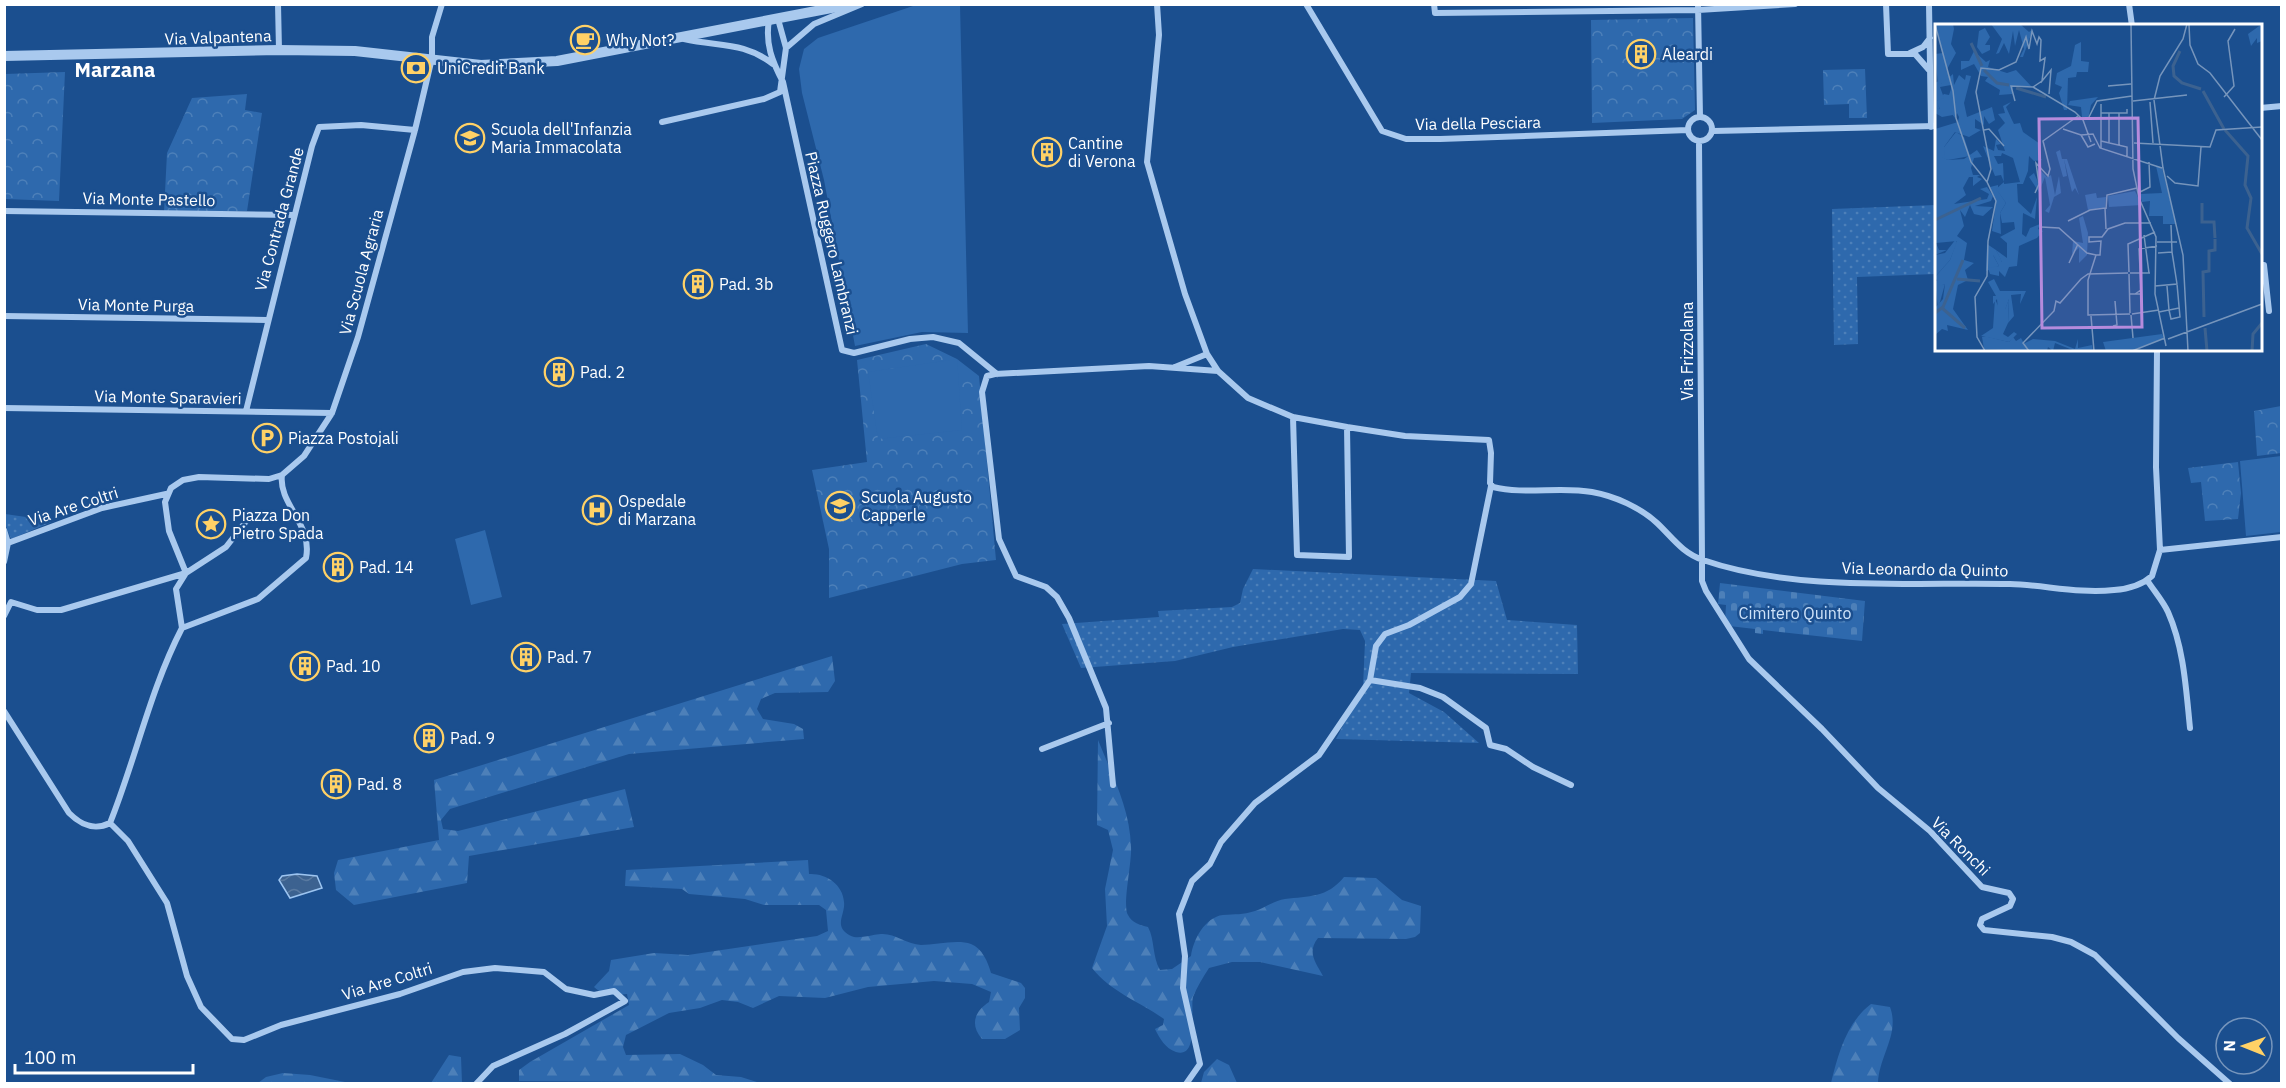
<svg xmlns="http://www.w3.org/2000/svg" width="2286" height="1088" font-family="'IBM Plex Sans',sans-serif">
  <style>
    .grass { fill: url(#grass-dots) }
    .forest { fill: url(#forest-firs) }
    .cemetery { fill: url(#cemetery-stones) }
    .park { fill: url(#park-crowns) }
    .garden { fill: #2e69ad }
    .water { fill: url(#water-waves); stroke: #9cc4f0; stroke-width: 1.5 }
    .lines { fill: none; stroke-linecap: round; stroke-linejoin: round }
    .minor { stroke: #a9c9ee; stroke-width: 6 }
    .tertiary { stroke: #a9c9ee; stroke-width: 10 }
    .labels { text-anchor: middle; stroke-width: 5; stroke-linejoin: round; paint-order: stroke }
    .street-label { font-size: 16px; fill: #fff; stroke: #1b4f8f }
    .poi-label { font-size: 16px; fill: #fff; stroke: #1b4f8f; text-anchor: start }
    .park-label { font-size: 16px; fill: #cfe3fa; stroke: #1b4f8f }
    .quarter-label { font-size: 20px; font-weight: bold; fill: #fff; stroke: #1b4f8f }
    .inset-river { fill: none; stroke: #3c6290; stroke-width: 3 }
    .inset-road { fill: none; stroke: #7695bc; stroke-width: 1.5 }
    .view { fill: #b68bdc; fill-opacity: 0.15; stroke: #b68bdc; stroke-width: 3 }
    .inset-edge { fill: none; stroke: #fff; stroke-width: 3 }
  </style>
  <defs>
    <pattern id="grass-dots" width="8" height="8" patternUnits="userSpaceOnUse" patternTransform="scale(1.5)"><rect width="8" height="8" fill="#2e69ad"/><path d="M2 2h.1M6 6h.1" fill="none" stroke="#4d80b9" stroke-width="1.8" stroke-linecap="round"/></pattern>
    <pattern id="forest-firs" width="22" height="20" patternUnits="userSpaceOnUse" patternTransform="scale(1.5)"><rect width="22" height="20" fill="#2e69ad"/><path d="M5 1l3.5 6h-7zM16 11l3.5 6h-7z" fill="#4d80b9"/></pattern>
    <pattern id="cemetery-stones" width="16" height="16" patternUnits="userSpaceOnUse" patternTransform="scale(1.5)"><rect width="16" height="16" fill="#2e69ad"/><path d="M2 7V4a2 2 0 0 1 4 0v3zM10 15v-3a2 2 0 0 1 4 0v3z" fill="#4d80b9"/></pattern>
    <pattern id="park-crowns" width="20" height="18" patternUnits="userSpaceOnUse" patternTransform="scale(1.5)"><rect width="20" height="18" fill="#2e69ad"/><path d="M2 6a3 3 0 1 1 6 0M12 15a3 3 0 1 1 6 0" fill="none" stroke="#4d80b9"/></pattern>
    <pattern id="water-waves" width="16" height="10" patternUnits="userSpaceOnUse" patternTransform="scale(1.5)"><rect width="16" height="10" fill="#3c6290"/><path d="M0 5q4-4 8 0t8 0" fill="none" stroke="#597aa1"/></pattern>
  </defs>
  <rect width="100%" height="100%" fill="#1b4f8f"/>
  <path class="grass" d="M1936 205V274L1857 277 1858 344 1834 345 1832 209Z
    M5 514 54 521 11 539 5 524Z
    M1253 569 1496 581 1507 620 1577 625 1578 674 1411 673 1409 693 1444 712 1479 743 1336 739 1363 687 1365 641 1360 630 1343 629 1233 647 1175 661 1081 668 1062 624 1159 617 1158 611 1232 607 1240 603 1243 589Z"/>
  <path class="forest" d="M832 656 835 681 828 692 775 693 761 699 757 709 763 719 794 724 803 729 804 739 629 754 450 809 441 820 443 829 458 831 625 789 634 827 469 856 467 883 354 905 336 890 334 873 338 860 439 840 434 780Z
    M1098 740C1112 775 1130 808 1131 847 1132 863 1122 906 1128 915 1132 923 1140 925 1148 927 1155 940 1152 956 1160 970L1172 969 1191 956C1193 940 1205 917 1223 915 1236 914 1242 915 1255 911 1265 908 1275 900 1285 899 1309 896 1327 898 1344 877L1376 878 1402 900 1421 906 1420 933 1415 937 1406 939 1318 938C1307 952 1315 962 1323 976L1260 962H1232L1209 968C1203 977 1197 987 1193 997 1190 1009 1200 1059 1176 1052 1165 1048 1160 1039 1155 1029L1163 1025 1164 1019C1140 1002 1111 992 1092 968L1107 926 1105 889 1113 850 1108 830 1097 825Z
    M808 860 809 874C825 873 843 884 844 902 845 910 840 918 841 925 842 931 848 935 854 937 863 938 871 935 881 934 894 933 907 944 921 945 936 945 957 939 971 944 982 948 988 962 991 973L1021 983 1025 988V998L1019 1008 1020 1030 1005 1039H982C970 1025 974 1012 989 1002L991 992 972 984 934 981 868 987 825 998 779 996 753 1008 738 1002 722 1000 700 1008 669 1013 626 1035 623 1047 626 1055 680 1054 703 1065 716 1075 741 1077 760 1083 519 1081V1070L530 1062 629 1005 627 994C616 995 603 996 594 987L609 971 611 960 654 953 688 955 817 936 828 931 826 910 819 905H764L745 899 689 894 682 889 625 886 626 870Z
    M1871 1004 1890 1007C1900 1034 1879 1056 1878 1083H1831C1838 1055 1846 1023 1871 1004Z
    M449 1055 461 1057 462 1083H431Z
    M1217 1059 1229 1065 1237 1083H1201L1204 1072Z
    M283 1073 310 1075 350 1083H258L266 1077Z"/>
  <path class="cemetery" d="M1720 583 1865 601 1862 641 1763 630V634L1755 633V629L1729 626 1725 622 1726 605 1718 604Z"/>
  <path class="park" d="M1693 18 1695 110 1682 119 1592 123 1591 20Z
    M1865 69 1867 118H1849V104L1824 105 1823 70Z
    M65 72 59 201 5 199V74Z
    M247 94 245 110 262 113 247 211 164 212 167 153 192 98Z
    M926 344 957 359 979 376 996 560 962 564 829 598V549L812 470 867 462 857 360Z
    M2281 406V453L2257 456 2254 411Z
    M2238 462 2241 493 2238 519 2205 521 2201 482 2191 483 2188 468Z"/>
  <path class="garden" d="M919 4 960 5 968 333 922 332 855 346 824 180 802 93 799 69 804 49 818 38Z
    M957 359 962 430 878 439 868 372Z
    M2281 456V532L2246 536 2240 461Z
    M485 530 502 597 471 605 455 539Z"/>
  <path class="water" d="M297 874 317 876 322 888 290 898 279 880 282 876Z"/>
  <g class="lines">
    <path class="minor" d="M278 4 279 50
      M1157 4 1159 35 1147 162 1185 294 1207 354 1218 371 1248 398 1293 417 1297 555 1349 557 1347 427 1405 436 1489 440 1491 453 1490 483 1493 487C1525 495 1560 486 1592 492 1615 496 1641 508 1657 523 1672 537 1682 553 1703 560 1795 592 1914 582 2010 584 2044 585 2080 594 2114 590 2128 589 2142 585 2152 576L2160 550 2156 467 2157 350
      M1306 4 1382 131 1406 139H1440L1688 130
      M1434 4 1435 13 1698 10 1795 4
      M1698 4 1700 117
      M1886 4 1888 54H1915L1929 70
      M1929 4 1931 127
      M2129 4 2132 26
      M769 20C765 44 772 61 783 82L842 350 854 353 910 339 933 337 959 343 997 374
      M684 39C719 47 743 41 773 64
      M786 48 814 24 862 4
      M1910 53 1923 47 1930 38
      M2260 108 2282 106
      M1688 129a12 12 0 1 1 24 0a12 12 0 1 1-24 0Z
      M662 122 764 99 780 92 786 48 778 19
      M1713 131 1936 126
      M1699 142 1702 560V581L1706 591 1749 659 1822 729 1878 788 1930 831 1982 887 2009 893 2013 899 2010 906 1982 919 1980 925 1984 930 2052 937 2071 942 2095 955 2178 1038 2230 1084
      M4 211 294 215
      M2260 265H2264L2269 311
      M4 316 267 320
      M1175 367 1207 354
      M4 408 332 413
      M246 411 312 146 319 127 361 125 415 130
      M1293 417 1347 427
      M4 530 8 543 4 562
      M8 543 102 508 166 494
      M2160 550 2282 537
      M186 573 169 531 165 502 171 488 183 480 199 477 269 479 282 475 304 456 332 413 358 337 415 130 432 58V37L442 4
      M2147 580C2154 591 2163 601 2168 612 2184 648 2186 689 2190 728
      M4 616 11 602 37 610H61L186 573 226 547 251 515
      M182 628 258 599 306 558C313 524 278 504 282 475
      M182 628 176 589 186 573
      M1370 680 1420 688 1443 697 1486 728 1490 745 1506 749 1533 767 1571 785
      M4 711 69 813C81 825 94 831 110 823 136 758 150 690 182 628
      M1042 749 1109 723
      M1113 785 1106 708 1069 618 1057 597 1046 587 1016 576 999 539 982 392 987 376 995 374 1149 366 1218 371
      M110 823 128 841 167 903 187 976 201 1007 232 1039 244 1040 281 1025 400 994 463 972 495 968 544 972 566 989 594 995 614 991 625 1001 565 1034 493 1066 476 1084
      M1186 1084 1200 1064 1183 988 1185 956 1179 914 1192 881 1210 864 1221 842 1255 803 1319 755 1370 680 1376 646 1385 634 1409 625 1460 597 1471 584 1491 486"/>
    <path class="tertiary" d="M4 56 279 50 355 51 481 65 557 61 852 4"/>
  </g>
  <defs>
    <g id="cafe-ring" transform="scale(1.5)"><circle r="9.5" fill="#1b4f8f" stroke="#ffd166" stroke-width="1.5"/><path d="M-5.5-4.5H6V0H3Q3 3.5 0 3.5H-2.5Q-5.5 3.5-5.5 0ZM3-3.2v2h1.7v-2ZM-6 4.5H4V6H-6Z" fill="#ffd166"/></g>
    <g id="building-ring" transform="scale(1.5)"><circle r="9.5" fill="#1b4f8f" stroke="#ffd166" stroke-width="1.5"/><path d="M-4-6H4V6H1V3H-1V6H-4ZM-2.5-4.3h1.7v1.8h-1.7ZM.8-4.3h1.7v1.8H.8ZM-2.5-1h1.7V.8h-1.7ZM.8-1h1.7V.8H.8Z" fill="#ffd166"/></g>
    <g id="bank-ring" transform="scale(1.5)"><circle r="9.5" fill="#1b4f8f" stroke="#ffd166" stroke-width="1.5"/><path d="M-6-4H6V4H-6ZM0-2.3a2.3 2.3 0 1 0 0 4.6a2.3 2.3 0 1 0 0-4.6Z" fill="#ffd166"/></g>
    <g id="school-ring" transform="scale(1.5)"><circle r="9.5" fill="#1b4f8f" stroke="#ffd166" stroke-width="1.5"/><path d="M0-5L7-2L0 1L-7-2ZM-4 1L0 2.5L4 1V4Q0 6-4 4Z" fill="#ffd166"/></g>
    <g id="parking-ring" transform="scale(1.5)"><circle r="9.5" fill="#1b4f8f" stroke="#ffd166" stroke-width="1.5"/><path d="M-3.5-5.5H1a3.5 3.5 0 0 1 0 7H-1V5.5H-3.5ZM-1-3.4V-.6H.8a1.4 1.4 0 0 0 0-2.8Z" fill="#ffd166"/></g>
    <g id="hospital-ring" transform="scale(1.5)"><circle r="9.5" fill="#1b4f8f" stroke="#ffd166" stroke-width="1.5"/><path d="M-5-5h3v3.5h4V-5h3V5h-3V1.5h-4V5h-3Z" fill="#ffd166"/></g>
    <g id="sight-ring" transform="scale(1.5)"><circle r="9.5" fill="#1b4f8f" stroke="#ffd166" stroke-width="1.5"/><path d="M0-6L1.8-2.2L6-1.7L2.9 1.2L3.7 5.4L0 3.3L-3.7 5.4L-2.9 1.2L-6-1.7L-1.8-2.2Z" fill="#ffd166"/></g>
  </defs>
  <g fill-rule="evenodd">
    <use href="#cafe-ring" x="585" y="40"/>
    <use href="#building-ring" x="1641" y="54"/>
    <use href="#bank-ring" x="416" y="68"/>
    <use href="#school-ring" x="470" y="138"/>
    <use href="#building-ring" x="1047" y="152"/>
    <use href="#building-ring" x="698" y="284"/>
    <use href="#building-ring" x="559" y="372"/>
    <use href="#parking-ring" x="267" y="438"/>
    <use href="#school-ring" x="840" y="506"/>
    <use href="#hospital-ring" x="597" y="510"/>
    <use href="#sight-ring" x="211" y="524"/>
    <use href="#building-ring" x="338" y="567"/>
    <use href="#building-ring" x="526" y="657"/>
    <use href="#building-ring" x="305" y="666"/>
    <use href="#building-ring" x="429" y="738"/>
    <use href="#building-ring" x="336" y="784"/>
  </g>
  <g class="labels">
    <g class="street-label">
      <text transform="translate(218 37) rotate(-2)" y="6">Via Valpantena</text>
      <text transform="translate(1478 123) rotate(-1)" y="6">Via della Pesciara</text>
      <text transform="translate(149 199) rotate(1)" y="6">Via Monte Pastello</text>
      <text transform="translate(279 219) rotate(-75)" y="6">Via Contrada Grande</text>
      <text transform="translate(832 243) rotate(77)" y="6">Piazza Ruggero Lambranzi</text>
      <text transform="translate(361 272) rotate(-75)" y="6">Via Scuola Agraria</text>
      <text transform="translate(136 305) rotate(1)" y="6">Via Monte Purga</text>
      <text transform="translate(1687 351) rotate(-90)" y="6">Via Frizzolana</text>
      <text transform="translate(168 397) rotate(1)" y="6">Via Monte Sparavieri</text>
      <text transform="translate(73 506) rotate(-18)" y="6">Via Are Coltri</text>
      <text transform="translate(1925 569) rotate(1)" y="6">Via Leonardo da Quinto</text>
      <text transform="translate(1961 846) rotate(45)" y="6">Via Ronchi</text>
      <text transform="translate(387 981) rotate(-17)" y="6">Via Are Coltri</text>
    </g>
    <g class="poi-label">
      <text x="606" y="46">Why Not?</text>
      <text x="1662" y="60">Aleardi</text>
      <text x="437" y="74">UniCredit Bank</text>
      <text x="491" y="135">Scuola dell'Infanzia<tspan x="491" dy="18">Maria Immacolata</tspan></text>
      <text x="1068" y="149">Cantine<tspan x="1068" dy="18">di Verona</tspan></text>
      <text x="719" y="290">Pad. 3b</text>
      <text x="580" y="378">Pad. 2</text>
      <text x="288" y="444">Piazza Postojali</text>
      <text x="861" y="503">Scuola Augusto<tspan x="861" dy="18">Capperle</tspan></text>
      <text x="618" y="507">Ospedale<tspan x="618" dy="18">di Marzana</tspan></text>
      <text x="232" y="521">Piazza Don<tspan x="232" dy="18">Pietro Spada</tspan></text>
      <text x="359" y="573">Pad. 14</text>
      <text x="547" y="663">Pad. 7</text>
      <text x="326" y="672">Pad. 10</text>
      <text x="450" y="744">Pad. 9</text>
      <text x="357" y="790">Pad. 8</text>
    </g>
    <g class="park-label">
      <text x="1795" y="619">Cimitero Quinto</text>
    </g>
    <g class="quarter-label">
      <text x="115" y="77">Marzana</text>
    </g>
  </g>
  <g transform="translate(1935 24)">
    <rect width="327" height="327" fill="#1b4f8f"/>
    <path d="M146 18V37L154 38 153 48H142L141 53 133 54 132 86H129L124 69 127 63 120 60 122 49 136 42 140 21ZM8 29 15 57 3 61 0 30ZM17 62 18 91 7 93 0 89V83L5 85 1 78 9 70 14 71ZM21 108 29 113 35 132 13 136 7 134 9 123ZM63 161V167L71 179 65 189 66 210 57 207 61 178 55 163ZM148 192 153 209 152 231 144 239V224L137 230 138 217 148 219 144 194ZM21 215 22 219 15 236 0 253V231L10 229ZM52 220 61 226 67 237 65 239 58 231 64 242 51 247ZM5 256 6 261 10 260 3 285 0 257ZM60 275 65 286 70 285 74 275 73 299 68 310 73 313 79 308 82 310 74 318 46 312 58 304Z" fill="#2e69ad"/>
    <path d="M1 0H18L19 5 16 20 21 29 11 47ZM56 0H85L94 8 98 5 88 33H85L89 25 84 6 80 22 78 7 74 30 69 19 64 29 61 30 67 15ZM327 0V17L322 19V14L316 22 313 10ZM50 4 55 13 50 21H55V26L47 30 42 23 44 7ZM39 27 51 38 55 36 53 43 72 49 81 46 96 62H78L77 70 64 71 65 66 50 57 53 53 46 52 39 40 26 46V37H34ZM18 50 19 61 24 51 30 56 31 51 36 52 29 79 32 93 57 83 60 96 54 100 49 92V101L40 95V104L46 106 34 113 20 108 9 123 10 133H7L13 136 29 135 42 126 47 133 39 134 36 144 38 151H45L42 153 47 155 38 162V153H34L28 164 31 171 19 180 52 175 54 170 45 165 52 163 58 172 56 177 40 182 58 183 48 192 39 190 35 181 30 193 25 186 29 202 22 212 32 219 29 236 39 239 30 246 33 256 23 261 18 285 33 306 12 301 13 307 7 305 0 311V284L8 275 10 260 5 262 0 253 15 236 22 217 1 219 4 226H12L0 231V105L23 98 24 93 22 89 20 94 17 90 16 61 5 63 9 74 2 77 5 86 0 83V59L7 55 3 60H6ZM76 78 71 83 77 96 79 100 85 99 88 108 105 120 103 132 107 136 99 137 94 132 93 147 88 160H82L83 178 96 190 102 173 100 195 88 189 87 210 91 213 95 204 105 200 103 205 108 207 102 214 84 222 82 242 74 243 70 253 64 247V252L55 250 53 244 64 242 58 231 67 238 61 226 72 234V219L65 213 80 205 79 198 67 199 65 189 71 179 61 165 69 158 66 151 60 152 48 122 59 127 61 115 66 120 61 121 63 126 70 127 63 106 70 99 63 90 70 89 68 82ZM67 129 78 134 85 158 69 160 68 139 63 140 59 132H66ZM125 126 127 135H132L144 171 140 164 137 168 129 135 132 152 128 153 121 128ZM103 144 112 153 116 151 120 171 124 152 126 169 119 173 114 189 110 187 115 181 110 153 104 168 94 153 99 149 103 158ZM59 255 65 267H91L85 280 86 270 76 271 79 292 73 299 74 275 70 286H63L62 275 58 280V272H61L53 258ZM53 313 74 318 78 313 81 317 86 314 93 327 49 325 47 313ZM98 315 120 317 140 325 143 315V324L157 321 158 327H140L120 319 118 327 113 323 112 327H95L88 320Z" fill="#2e69ad" fill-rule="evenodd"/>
    <path d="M163 73 156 81 153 95 147 93 146 83 133 81 135 77ZM221 142 227 144 241 200H228V192H214L215 177 207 178 205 170 227 169ZM161 169 162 174 171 173 170 184 153 186 150 171Z" fill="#2e69ad"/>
    <path d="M200 167 207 181 174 183 173 172ZM227 310 229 314 196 327H171L168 318Z" fill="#2e69ad"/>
    <path class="inset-river" d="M36 19 47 42M245 27 238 42 239 52 247 59 266 65M49 46 62 59 74 61M81 64 111 73M268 67 289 105M290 106 313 132 310 161 316 174 312 204 327 230M267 179V198H279L280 214M0 196 46 174M22 255 45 257M7 284 30 304M0 289 8 283 28 236M269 293 268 248 274 247V227L280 226V215M270 304 272 327M317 327 318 310 327 299"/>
    <path class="inset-road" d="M0 0 18 67 21 94 36 138 52 158 61 177 53 217 52 252 40 273 42 313 50 327M196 0 198 145 204 174 221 213 220 270 231 322M252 0 248 15 225 52 219 76 228 144 248 231 253 327M254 1 255 21 263 40 275 49 327 116M173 62 196 60M98 63 140 88 148 96 156 118M289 73 299 62 293 17 300 5M80 77 76 62 98 63 107 57M198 77 252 71M215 78 218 119M166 80V89H192V85M184 89V121M153 95 162 77 197 72M128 105 146 111 158 110 165 124 227 144M49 106 54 105 69 122M146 111 153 123 160 120M166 117 192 123V132M174 119V89M199 119 275 123 281 106 327 103M166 125V89M232 152 240 159 263 162 266 123M52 158 56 145 41 68 46 44 64 46 81 38 91 13 94 25 97 7 102 20 104 13 106 16 105 37 110 34 107 57 116 46 114 70M100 169 104 160 101 139 113 152 115 145 108 117 143 92M203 169 215 163 214 138M171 185 172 171 202 164M133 197 155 186 170 184 171 205M236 201 237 228M106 203 124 204 152 229 161 231M209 211 214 249M222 218H242M134 239 143 220M194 248 193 220 220 208M195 249H215M194 250 195 289M242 260 245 293 236 295 234 286 244 284M220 262 242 260 237 228 223 229M206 266 204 225 222 222M195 270H206V266L200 270M224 288 234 286 232 262M195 290 153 291V256L161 231H165L166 217 154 218V213H167L173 205 190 199H216M197 290 224 286M196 291 198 314M156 292 159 327M178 302 182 301 180 277M233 315 327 280M94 327 88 319 119 287 121 277 125 279 146 255 153 250 193 249M197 327 230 314"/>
    <path class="view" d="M203 94 207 303 107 304 104 95Z"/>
    <rect width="327" height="327" class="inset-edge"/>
  </g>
  <rect width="2286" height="1088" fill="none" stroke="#ffffff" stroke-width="12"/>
  <g transform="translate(2244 1046) rotate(271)"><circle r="28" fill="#1b4f8f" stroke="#7695bc" stroke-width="1.5"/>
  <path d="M0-4.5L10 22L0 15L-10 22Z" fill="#ffd166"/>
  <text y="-9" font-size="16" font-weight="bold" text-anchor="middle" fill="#ffffff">N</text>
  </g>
  <path d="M15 1064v9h178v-9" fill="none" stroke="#ffffff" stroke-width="3"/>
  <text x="24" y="1064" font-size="18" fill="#ffffff" stroke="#1b4f8f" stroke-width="4.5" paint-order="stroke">100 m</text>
</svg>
